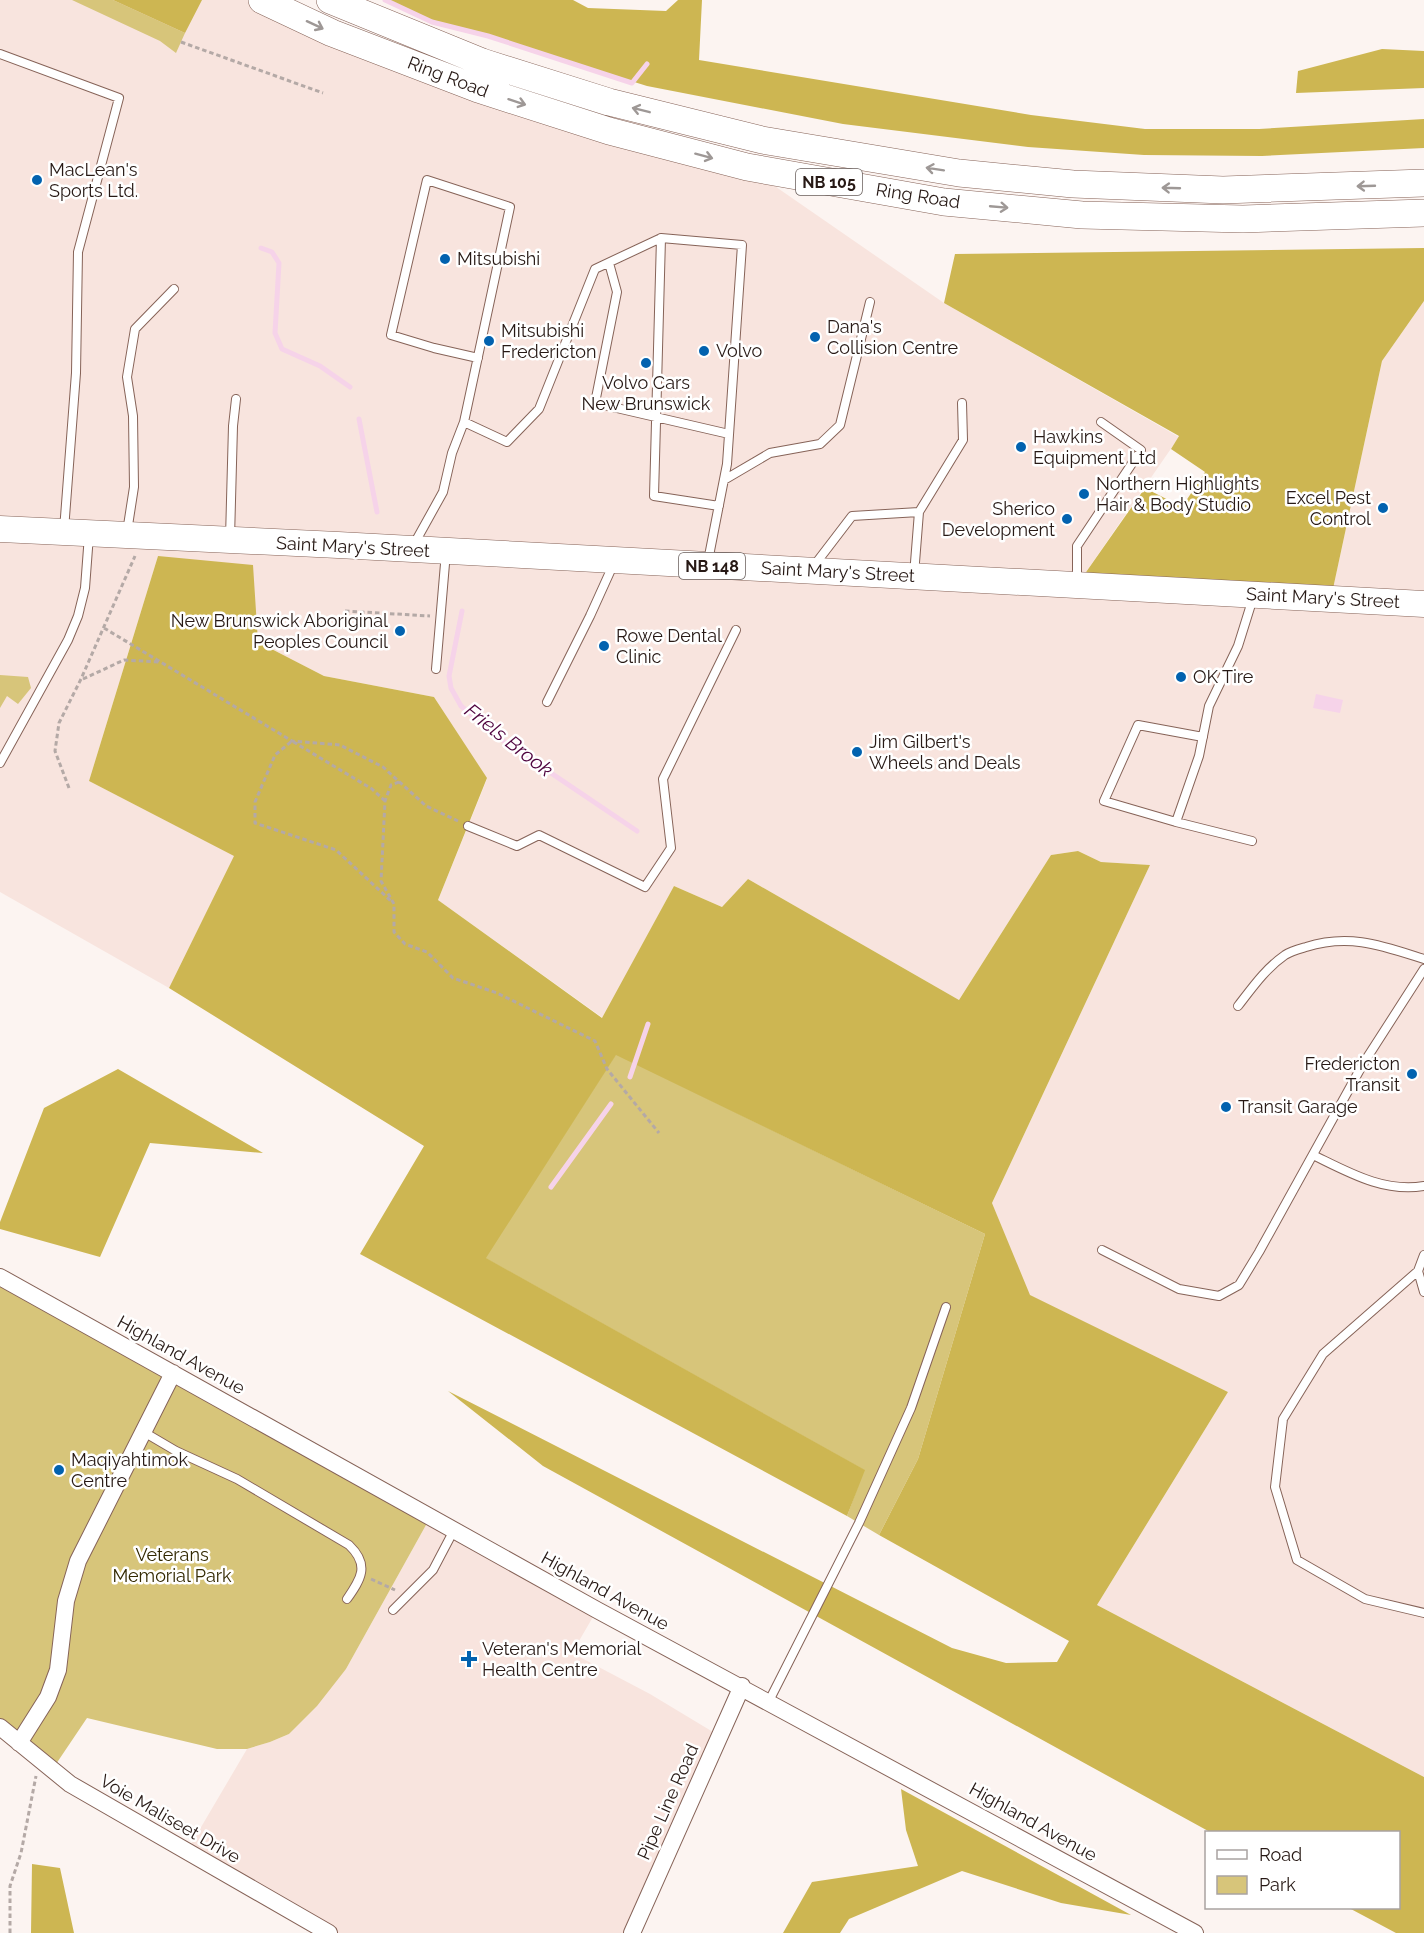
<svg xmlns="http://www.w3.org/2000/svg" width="1424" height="1933" font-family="Raleway,sans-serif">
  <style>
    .built { fill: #f8e4de }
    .green { fill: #d7c57a }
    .forest { fill: #cdb652 }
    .water { fill: #f6d3e9 }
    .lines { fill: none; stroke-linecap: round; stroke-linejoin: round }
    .stream { stroke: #f6d3e9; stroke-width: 5 }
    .service-casing { stroke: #866358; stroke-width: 10 }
    .minor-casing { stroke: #866358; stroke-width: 18 }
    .primary-casing { stroke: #866358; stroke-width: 27 }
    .trunk-casing { stroke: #866358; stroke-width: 28 }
    .path { stroke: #b4a9a6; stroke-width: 3; stroke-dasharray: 4.5 3; stroke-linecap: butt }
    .service { stroke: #fff; stroke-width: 8 }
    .minor { stroke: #fff; stroke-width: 16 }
    .primary { stroke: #fff; stroke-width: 26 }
    .trunk { stroke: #fff; stroke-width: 27 }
    .oneway { stroke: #9e9896 }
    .poi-dot { fill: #0262af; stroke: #fff; stroke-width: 2 }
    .labels { text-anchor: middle; stroke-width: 5; stroke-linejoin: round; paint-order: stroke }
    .shield { fill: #fff; stroke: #685e5b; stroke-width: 1.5 }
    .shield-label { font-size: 16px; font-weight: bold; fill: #271915 }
    .street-label { font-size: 18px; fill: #271915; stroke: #fff }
    .poi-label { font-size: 18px; fill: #271915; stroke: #fff; text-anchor: start }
    .park-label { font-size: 18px; fill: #322800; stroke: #fff }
    .water-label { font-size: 20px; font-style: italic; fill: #4f043f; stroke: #fff }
  </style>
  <rect width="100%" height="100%" fill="#fcf4f1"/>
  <path class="built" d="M0 0H262L332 33 747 167 944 303 1179 437 1077 585 1331 598 1382 361 1424 301V1777L1097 1605 1228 1392 1029 1295 992 1203 1150 865 1101 862 1078 851 1051 855 959 1000 748 879 722 907 674 886 603 1018 438 900 487 779 434 697 324 676 258 642 158 556 89 781 235 856 169 988 0 892Z
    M431 1516 597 1610 572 1653 650 1694 718 1735 632 1933H329L187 1851 247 1749 270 1742 289 1734 346 1669Z"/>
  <path class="green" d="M72 0H113L185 33 176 53 160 41Z
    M0 675 28 677 31 688 18 704 7 696 0 708Z
    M616 1054 985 1234 918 1459 879 1535 847 1516 864 1470 485 1258Z
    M0 1277 431 1516 346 1669 317 1706 289 1734 270 1742 247 1749H217L87 1718 52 1770 0 1727Z"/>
  <path class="forest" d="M113 0H202L185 33Z
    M385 0H573L588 8 666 11 678 0H702L699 60 1031 115 1145 129H1259L1424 119V148L1262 156 1144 155 1028 147 843 124 647 86 488 36 432 22Z
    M1382 49 1424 51V88L1296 93 1298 71Z
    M1424 248V301L1382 361 1331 598 1077 585 1145 488 1182 507 1205 472 1171 449 1179 436 944 303 955 254Z
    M158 556 253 565 258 642 324 676 434 697 487 778 438 900 602 1018 674 886 722 907 748 879 959 1000 1051 855 1078 851 1101 862 1150 865 992 1203 1030 1295 1228 1392 1097 1605 1424 1777V1933H1396L1349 1908H1398V1832H1210L543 1466 448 1391 952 1648 1006 1663 1057 1662 1069 1641 879 1535 918 1459 985 1234 616 1055 486 1258 865 1470 847 1516 360 1254 424 1146 169 988 234 856 89 781Z
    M118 1069 263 1153 150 1143 100 1257 0 1229V1222L44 1108Z
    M901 1789 1131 1915 1061 1903 962 1871 849 1919 840 1933H783L812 1882 918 1866 906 1830Z
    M32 1864 60 1868 74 1933H31Z"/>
  <path class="water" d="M1316 694 1343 700 1340 713 1313 708Z"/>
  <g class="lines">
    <path class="stream" d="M385 0 432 22 488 36 632 83 647 64
      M261 248 272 252 279 263 275 333 282 349 320 366 350 387
      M359 419 377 512
      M462 611 449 676 451 688 461 706 502 740 637 831
      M630 1077 648 1024
      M551 1187 611 1104"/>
    <g class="service-casing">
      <path id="service" d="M0 54 119 98 78 252 76 373 64 530
        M661 238 654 496 719 506
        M609 263 617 292 595 403 729 434
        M464 422 507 442 539 409 595 269 661 238 742 245 727 464 708 561
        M724 480 770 453 820 444 840 425 870 302
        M127 532 134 487 133 416 127 377 135 329 174 289
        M230 538 233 426 236 399
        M413 546 443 492 452 453 464 422 510 207 427 180 391 335 434 348 478 358
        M813 567 852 516 919 512
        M914 575 919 512 963 440 962 403
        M1077 582V546L1141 450 1101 422
        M436 669 446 552
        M547 702 590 616 614 563
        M0 763 68 640 78 616 85 588 89 535
        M1176 822 1104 801 1138 725 1203 737
        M468 826 517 846 539 835 645 887 671 848 663 779 736 630
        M1252 841 1176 822 1199 756 1209 706 1238 646 1253 598
        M1238 1006C1252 988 1265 969 1285 955 1291 951 1299 949 1306 947 1350 933 1383 946 1424 959
        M1313 1155C1348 1172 1384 1193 1424 1186
        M1102 1250 1179 1289 1219 1296 1239 1285 1259 1252 1363 1064 1424 969
        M1424 1255 1418 1271 1424 1292
        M1418 1271 1323 1354 1283 1419 1275 1487 1297 1560 1365 1599 1424 1613
        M142 1431 176 1451 237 1479 349 1545C370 1565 361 1579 347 1599
        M393 1610 433 1570 454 1530
        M769 1701 859 1523 911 1408 946 1307"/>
    </g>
    <g class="minor-casing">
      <path id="minor" d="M0 1277 597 1610 1195 1933
        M0 1727 70 1784 329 1933
        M19 1743 48 1697 58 1670 66 1601 78 1561 173 1373
        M632 1933 742 1686"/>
    </g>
    <g class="primary-casing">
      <path id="primary" d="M0 529 338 545 1424 604"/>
    </g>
    <g class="trunk-casing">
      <path id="trunk" d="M262 0 332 33 478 89 609 131 747 167 944 202 1082 215 1243 219 1424 213
        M330 0 482 62 609 102 762 140 959 173 1073 184 1223 190 1424 183"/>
    </g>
    <path class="path" d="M181 42 323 93
      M345 611 430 616
      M104 628 292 741 340 745 383 767 426 806 458 821
      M83 679 124 660 159 662
      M399 782 391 785 385 801 381 881 394 904V932L405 944 427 952 453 978 497 993 595 1041 607 1069 659 1133
      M69 788 55 751 59 723 81 679 135 556
      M385 801 372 789 292 741 275 755 255 802V823L336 850 391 901
      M371 1579 395 1590
      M10 1933V1886L21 1853 36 1776"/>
    <use href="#service" class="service"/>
    <use href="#minor" class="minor"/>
    <use href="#primary" class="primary"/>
    <use href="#trunk" class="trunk"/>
  </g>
  <defs><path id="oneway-shaft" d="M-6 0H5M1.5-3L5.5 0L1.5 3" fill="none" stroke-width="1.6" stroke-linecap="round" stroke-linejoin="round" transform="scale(1.5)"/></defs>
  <g class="oneway">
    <use href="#oneway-shaft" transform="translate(315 25) rotate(25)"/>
    <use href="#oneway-shaft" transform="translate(517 102) rotate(18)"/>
    <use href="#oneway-shaft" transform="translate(641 110) rotate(-166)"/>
    <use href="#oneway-shaft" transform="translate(704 156) rotate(15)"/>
    <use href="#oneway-shaft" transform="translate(935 169) rotate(-171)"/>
    <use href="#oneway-shaft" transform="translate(1366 186) rotate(178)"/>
    <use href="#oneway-shaft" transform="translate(1171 188) rotate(-178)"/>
    <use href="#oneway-shaft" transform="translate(999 207) rotate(5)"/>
  </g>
  <g class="poi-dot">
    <circle cx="37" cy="180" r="6"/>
    <circle cx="445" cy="259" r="6"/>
    <circle cx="815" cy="337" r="6"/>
    <circle cx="489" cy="341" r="6"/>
    <circle cx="704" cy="351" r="6"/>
    <circle cx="646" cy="363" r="6"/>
    <circle cx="1021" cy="447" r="6"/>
    <circle cx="1084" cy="494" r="6"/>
    <circle cx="1383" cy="508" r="6"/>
    <circle cx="1067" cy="519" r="6"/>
    <circle cx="400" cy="631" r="6"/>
    <circle cx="604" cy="646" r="6"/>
    <circle cx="1181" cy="677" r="6"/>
    <circle cx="857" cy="752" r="6"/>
    <circle cx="1412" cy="1074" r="6"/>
    <circle cx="1226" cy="1107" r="6"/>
    <circle cx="59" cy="1470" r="6"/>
    <path d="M466 1650h6v6h6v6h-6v6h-6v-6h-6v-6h6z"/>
  </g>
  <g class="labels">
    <g class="shield">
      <rect x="796" y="169" width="66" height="26" rx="4.5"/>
      <rect x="679" y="553" width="66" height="26" rx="4.5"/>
    </g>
    <g class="shield-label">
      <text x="829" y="188">NB 105</text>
      <text x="712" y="572">NB 148</text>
    </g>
    <g class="street-label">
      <text transform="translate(448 77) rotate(21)" y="6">Ring Road</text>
      <text transform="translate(918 196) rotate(9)" y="6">Ring Road</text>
      <text transform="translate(353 547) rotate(3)" y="6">Saint Mary's Street</text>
      <text transform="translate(838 572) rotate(3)" y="6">Saint Mary's Street</text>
      <text transform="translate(1323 598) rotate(3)" y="6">Saint Mary's Street</text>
      <text transform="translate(181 1355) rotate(29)" y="6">Highland Avenue</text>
      <text transform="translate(605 1591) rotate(29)" y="6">Highland Avenue</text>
      <text transform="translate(668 1802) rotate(-66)" y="6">Pipe Line Road</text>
      <text transform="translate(170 1819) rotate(30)" y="6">Voie Maliseet Drive</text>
      <text transform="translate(1033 1822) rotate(29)" y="6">Highland Avenue</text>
    </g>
    <g class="poi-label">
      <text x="49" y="176">MacLean's<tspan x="49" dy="21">Sports Ltd.</tspan></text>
      <text x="457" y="265">Mitsubishi</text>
      <text x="827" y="333">Dana's<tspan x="827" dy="21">Collision Centre</tspan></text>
      <text x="501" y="337">Mitsubishi<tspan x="501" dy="21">Fredericton</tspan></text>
      <text x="716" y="357">Volvo</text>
      <text x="646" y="389" text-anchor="middle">Volvo Cars<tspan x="646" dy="21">New Brunswick</tspan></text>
      <text x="1033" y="443">Hawkins<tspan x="1033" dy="21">Equipment Ltd</tspan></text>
      <text x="1096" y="490">Northern Highlights<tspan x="1096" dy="21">Hair &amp; Body Studio</tspan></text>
      <text x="1371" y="504" text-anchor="end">Excel Pest<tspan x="1371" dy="21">Control</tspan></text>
      <text x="1055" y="515" text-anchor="end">Sherico<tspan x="1055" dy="21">Development</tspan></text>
      <text x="388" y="627" text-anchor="end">New Brunswick Aboriginal<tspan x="388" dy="21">Peoples Council</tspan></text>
      <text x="616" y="642">Rowe Dental<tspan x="616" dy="21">Clinic</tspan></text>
      <text x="1193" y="683">OK Tire</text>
      <text x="869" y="748">Jim Gilbert's<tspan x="869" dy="21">Wheels and Deals</tspan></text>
      <text x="1400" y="1070" text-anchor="end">Fredericton<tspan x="1400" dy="21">Transit</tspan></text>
      <text x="1238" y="1113">Transit Garage</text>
      <text x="71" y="1466">Maqiyahtimok<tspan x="71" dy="21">Centre</tspan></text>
      <text x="482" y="1655">Veteran's Memorial<tspan x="482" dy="21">Health Centre</tspan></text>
    </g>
    <g class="park-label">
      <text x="172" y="1561">Veterans<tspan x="172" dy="21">Memorial Park</tspan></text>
    </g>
    <g class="water-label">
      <text transform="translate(509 740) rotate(38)" y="7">Friels Brook</text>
    </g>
  </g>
  <rect x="1205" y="1831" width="195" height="78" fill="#ffffff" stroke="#a9a3a1" stroke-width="1.5"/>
  <rect x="1217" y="1850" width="30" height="9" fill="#ffffff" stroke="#a9a3a1" stroke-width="1.5"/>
  <text x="1259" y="1861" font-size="18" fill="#271915">Road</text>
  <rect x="1217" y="1876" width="30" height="18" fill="#d7c57a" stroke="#a9a3a1" stroke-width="1.5"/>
  <text x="1259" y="1891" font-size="18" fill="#271915">Park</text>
</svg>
